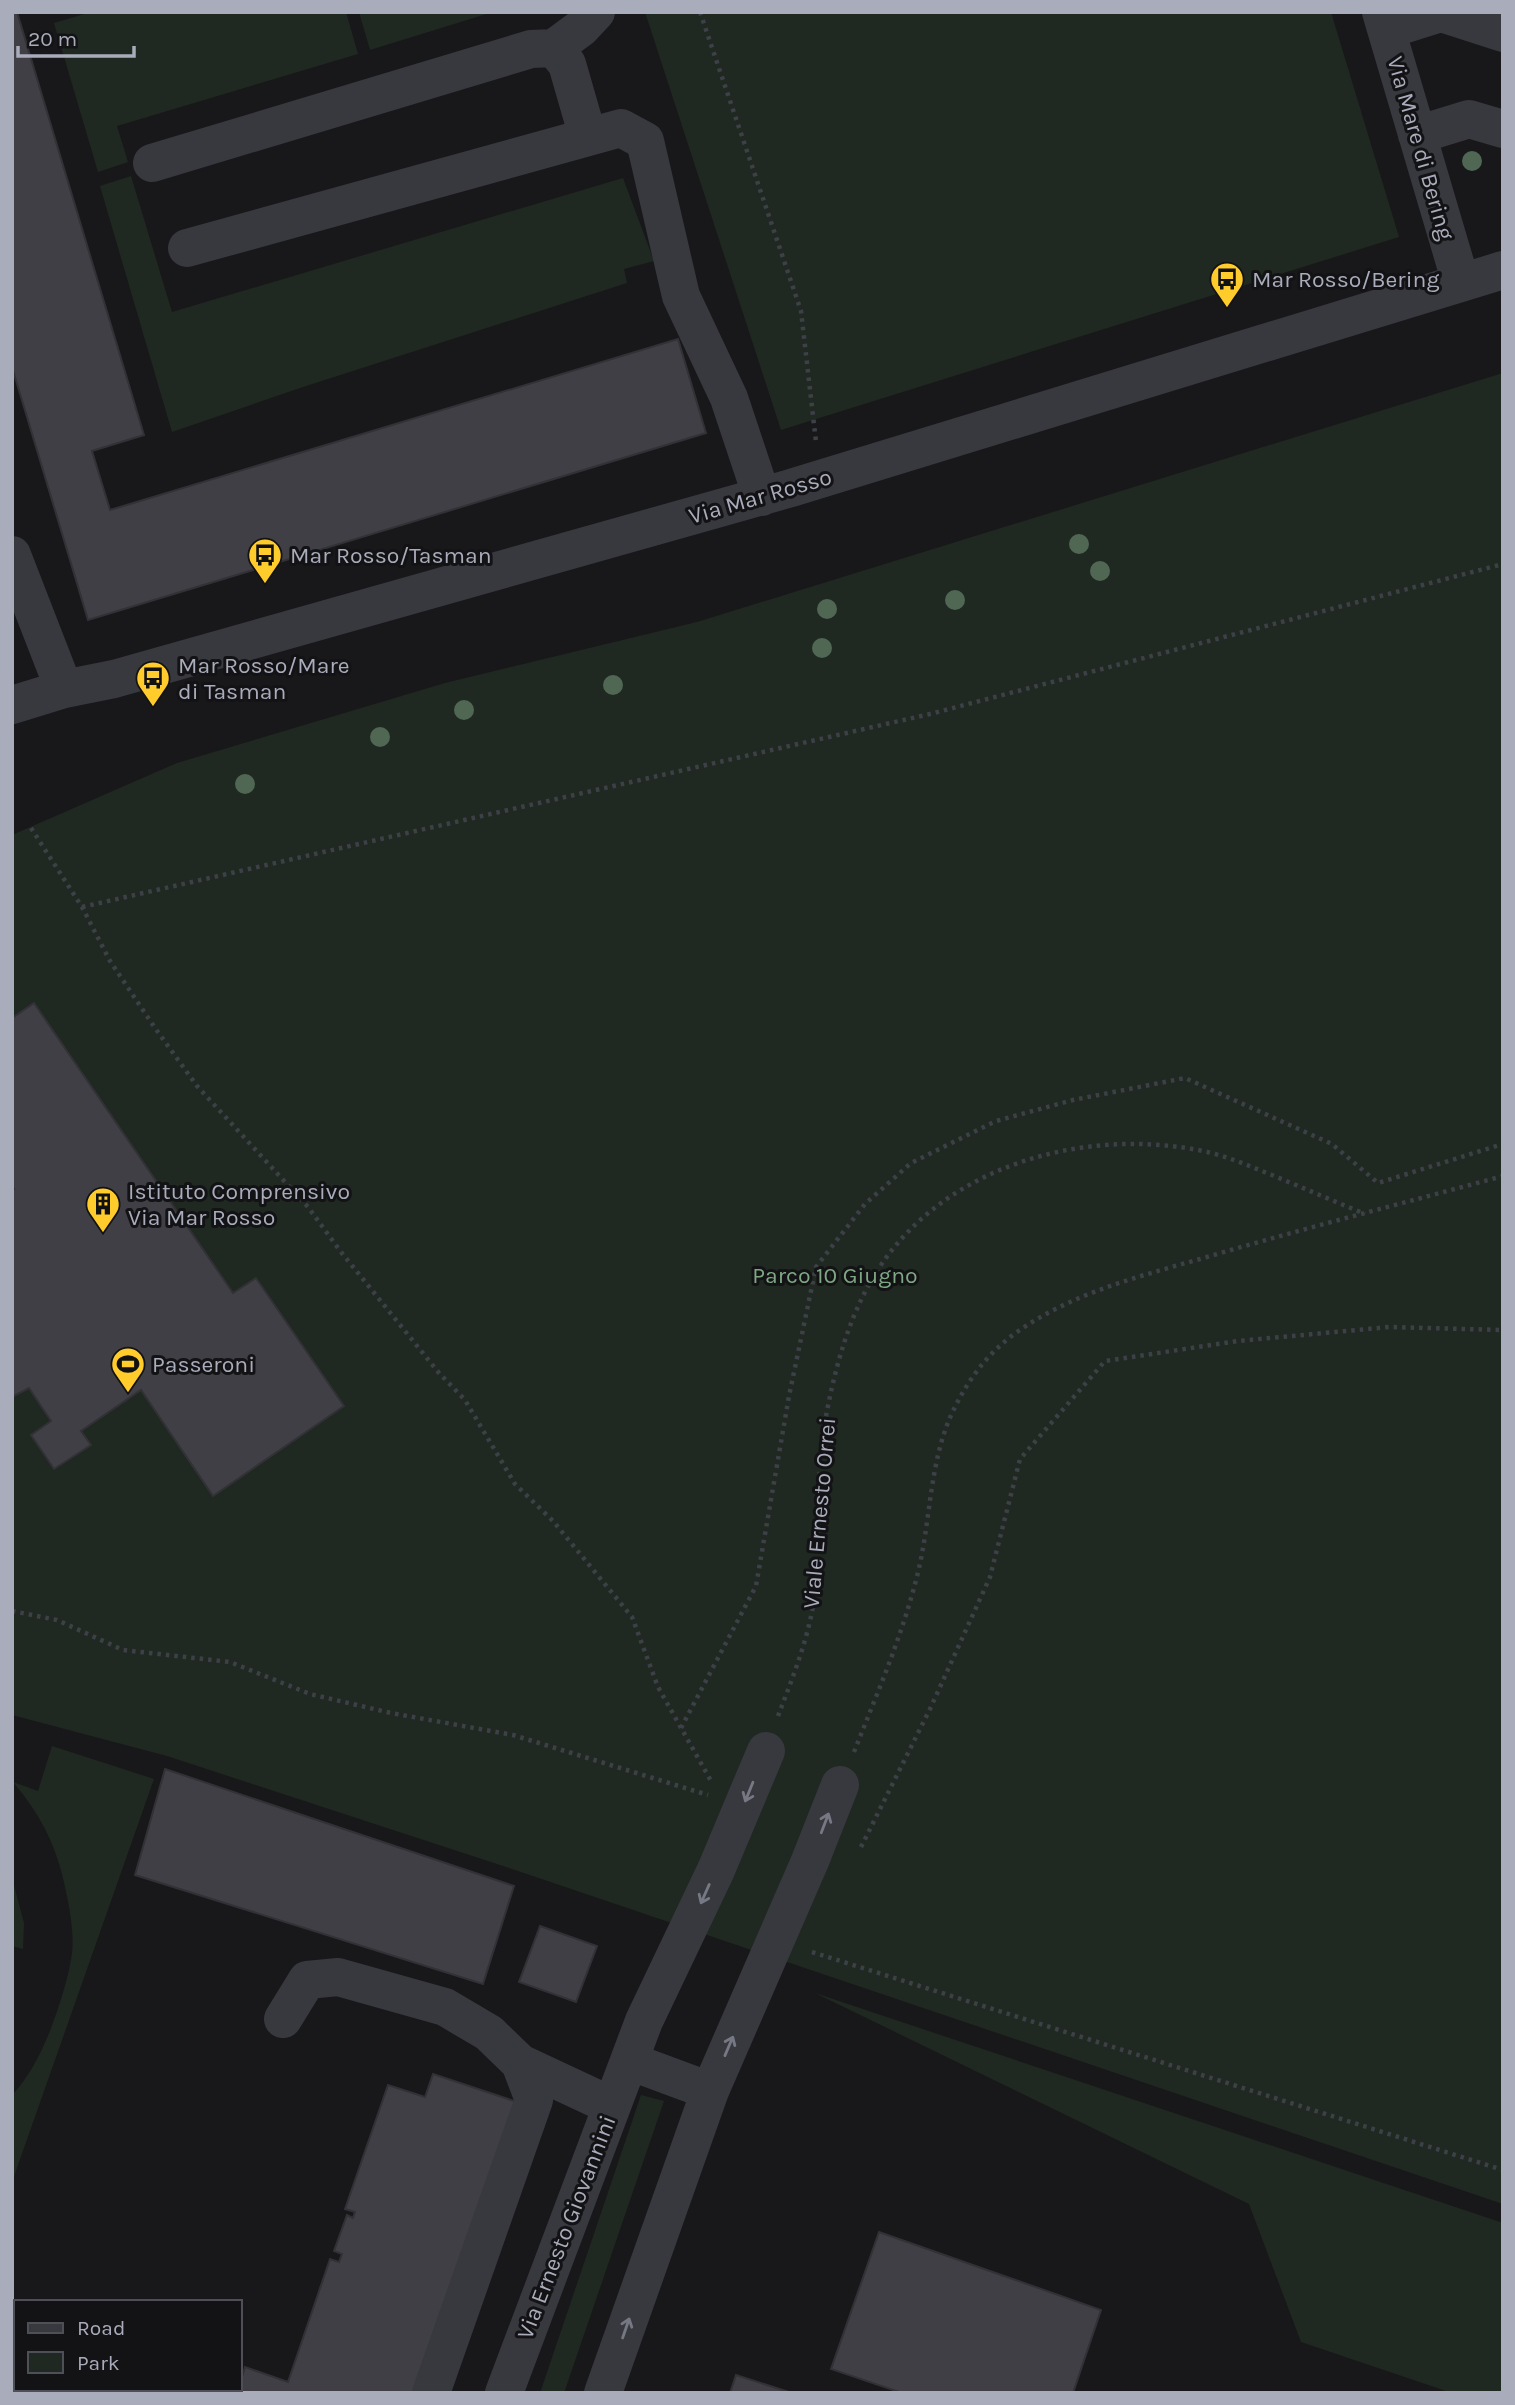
<svg xmlns="http://www.w3.org/2000/svg" width="1515" height="2405" font-family="Karla,sans-serif">
  <style>
    .green { fill: #1f2921 }
    .building { fill: #3f3f45; stroke: #323136; stroke-width: 2 }
    .lines { fill: none; stroke-linecap: round; stroke-linejoin: round }
    .path { stroke: #3e4047; stroke-width: 4.5; stroke-dasharray: 3.5 5; stroke-linecap: butt }
    .minor { stroke: #38393f; stroke-width: 38 }
    .tree { fill: #506754 }
    .oneway { stroke: #767883 }
    .labels { text-anchor: middle; stroke-width: 6; stroke-linejoin: round; paint-order: stroke }
    .street-label { font-size: 23px; fill: #a9acbb; stroke: #131215 }
    .poi-label { font-size: 23px; fill: #a9acbb; stroke: #131215; text-anchor: start }
    .park-label { font-size: 23px; fill: #7ea884; stroke: #131215 }
  </style>
  <rect width="100%" height="100%" fill="#18181a"/>
  <path class="green" d="M91 12H346L358 54 117 126 128 162 98 172 54 23Z
    M359 12H493L370 50Z
    M645 12H1331L1399 237 781 430Z
    M131 176 172 312 623 178 654 261 624 269 627 283 303 387 172 432 100 186Z
    M1503 373V2204L515 1870 167 1756 12 1715V835L177 763 445 683 697 622Z
    M52 1746 154 1779 12 2182V2095C30 2076 40 2055 50 2031 59 2007 68 1980 72 1954 74 1936 71 1918 68 1901 59 1852 45 1820 13 1782L38 1791Z
    M12 1878 24 1923 23 1949 12 1946Z
    M815 1993 1503 2223V2393H1452L1301 2342 1249 2204Z
    M641 2095 664 2101 564 2393H540Z"/>
  <path class="building" d="M12 12H17L144 435 92 451 110 510 678 339 706 433 88 620 12 367Z
    M34 1003 233 1293 256 1278 344 1406 213 1496 141 1390 81 1431 91 1445 54 1469 31 1435 51 1421 29 1388 12 1397V1190L14 1189 12 1186V1018Z
    M165 1769 514 1886 483 1984 135 1875Z
    M540 1926 597 1946 576 2002 519 1982Z
    M433 2074 517 2102 418 2393H237L245 2367 288 2382 330 2259 339 2262 342 2254 334 2251 347 2215 353 2218 355 2212 345 2209 388 2085 425 2097Z
    M879 2232 1101 2310 1073 2393H902L831 2369Z
    M736 2375 792 2393H730Z"/>
  <g class="lines">
    <path class="path" d="M700 12 801 311 816 442
      M31 828 82 907 110 961 155 1028 197 1086 308 1207 341 1252 439 1373 465 1400 515 1484 553 1521 632 1617 658 1687 711 1781
      M82 907 930 714 1503 564
      M12 1611 57 1620 123 1650 230 1662 310 1694 391 1713 513 1735 708 1795
      M778 1716C794 1674 812 1630 816 1584 821 1528 815 1472 826 1416 836 1364 850 1312 879 1268 947 1164 1086 1127 1203 1151 1227 1156 1249 1166 1272 1175 1303 1188 1334 1201 1365 1214
      M681 1728 756 1586 789 1396 816 1267 865 1204 911 1163 996 1121 1073 1100 1185 1078 1332 1144 1378 1183 1503 1144
      M854 1752C878 1691 904 1632 919 1568 931 1516 930 1457 954 1409 969 1378 989 1352 1017 1332 1074 1292 1141 1276 1207 1257 1305 1228 1404 1203 1503 1176
      M861 1847 930 1709 990 1577 1020 1459 1105 1361 1238 1341 1389 1327 1503 1330
      M812 1952 1503 2170"/>
    <path class="minor" d="M1381 12 1461 283
      M1387 30 1441 13 1503 33
      M554 48 581 28 596 12
      M1417 135 1469 119 1503 129
      M152 163 531 49 554 48 567 64 588 137
      M187 248 621 128 645 141 681 296 729 398 762 497
      M12 555 64 689
      M12 705 64 689 114 679 791 488 1503 270
      M283 2019 307 1980 338 1977 445 2007 489 2033 520 2063 534 2100 431 2393
      M629 2061 710 2091
      M520 2063 612 2106
      M504 2393 644 2021 716 1870 766 1751
      M603 2393 710 2091 810 1861 840 1785"/>
  </g>
  <g class="tree">
    <circle cx="1472" cy="161" r="10"/>
    <circle cx="1079" cy="544" r="10"/>
    <circle cx="1100" cy="571" r="10"/>
    <circle cx="955" cy="600" r="10"/>
    <circle cx="827" cy="609" r="10"/>
    <circle cx="822" cy="648" r="10"/>
    <circle cx="613" cy="685" r="10"/>
    <circle cx="464" cy="710" r="10"/>
    <circle cx="380" cy="737" r="10"/>
    <circle cx="245" cy="784" r="10"/>
  </g>
  <defs><path id="oneway-shaft" d="M-6 0H5M1.5-3L5.5 0L1.5 3" fill="none" stroke-width="1.6" stroke-linecap="round" stroke-linejoin="round" transform="scale(1.75)"/></defs>
  <g class="oneway">
    <use href="#oneway-shaft" transform="translate(749 1792) rotate(112)"/>
    <use href="#oneway-shaft" transform="translate(825 1823) rotate(-69)"/>
    <use href="#oneway-shaft" transform="translate(705 1894) rotate(114)"/>
    <use href="#oneway-shaft" transform="translate(729 2046) rotate(-67)"/>
    <use href="#oneway-shaft" transform="translate(626 2328) rotate(-71)"/>
  </g>
  <defs>
    <g id="bus-pin" transform="scale(1.75)"><path d="M0 17L-7.5 6A9.5 9.5 0 1 1 7.5 6Z" fill="#ffcc2b" stroke="#131215"/><path d="M-5-6H5V4H4V6H2V4H-2V6H-4V4H-5ZM-3.5-4V0h7V-4ZM-3.5 1.2v1.5H-2V1.2ZM2 1.2v1.5H3.5V1.2Z" fill="#111"/></g>
    <g id="building-pin" transform="scale(1.75)"><path d="M0 17L-7.5 6A9.5 9.5 0 1 1 7.5 6Z" fill="#ffcc2b" stroke="#131215"/><path d="M-4-6H4V6H1V3H-1V6H-4ZM-2.5-4.3h1.7v1.8h-1.7ZM.8-4.3h1.7v1.8H.8ZM-2.5-1h1.7V.8h-1.7ZM.8-1h1.7V.8H.8Z" fill="#111"/></g>
    <g id="stadium-pin" transform="scale(1.75)"><path d="M0 17L-7.5 6A9.5 9.5 0 1 1 7.5 6Z" fill="#ffcc2b" stroke="#131215"/><path d="M0-5a6.5 5 0 1 0 0 10a6.5 5 0 1 0 0-10ZM-3.5-1.8h7v3.6h-7Z" fill="#111"/></g>
  </defs>
  <g fill-rule="evenodd">
    <use href="#bus-pin" x="1227" y="279"/>
    <use href="#bus-pin" x="265" y="555"/>
    <use href="#bus-pin" x="153" y="678"/>
    <use href="#building-pin" x="103" y="1204"/>
    <use href="#stadium-pin" x="128" y="1364"/>
  </g>
  <g class="labels">
    <g class="street-label">
      <text transform="translate(1421 148) rotate(74)" y="8">Via Mare di Bering</text>
      <text transform="translate(760 496) rotate(-16)" y="8">Via Mar Rosso</text>
      <text transform="translate(819 1513) rotate(-85)" y="8">Viale Ernesto Orrei</text>
      <text transform="translate(566 2227) rotate(-69)" y="8">Via Ernesto Giovannini</text>
    </g>
    <g class="poi-label">
      <text x="1252" y="287">Mar Rosso/Bering</text>
      <text x="290" y="563">Mar Rosso/Tasman</text>
      <text x="178" y="673">Mar Rosso/Mare<tspan x="178" dy="26">di Tasman</tspan></text>
      <text x="128" y="1199">Istituto Comprensivo<tspan x="128" dy="26">Via Mar Rosso</tspan></text>
      <text x="152" y="1372">Passeroni</text>
    </g>
    <g class="park-label">
      <text x="835" y="1283">Parco 10 Giugno</text>
    </g>
  </g>
  <rect width="1515" height="2405" fill="none" stroke="#a9acbb" stroke-width="28"/>
  <rect x="14" y="2300" width="228" height="91" fill="#131215" stroke="#4f5057" stroke-width="2"/>
  <rect x="28" y="2323" width="35" height="10" fill="#38393f" stroke="#4f5057" stroke-width="2"/>
  <text x="77" y="2335" font-size="21" fill="#a9acbb">Road</text>
  <rect x="28" y="2352" width="35" height="21" fill="#1f2921" stroke="#4f5057" stroke-width="2"/>
  <text x="77" y="2370" font-size="21" fill="#a9acbb">Park</text>
  <path d="M18 46v10h116v-10" fill="none" stroke="#a9acbb" stroke-width="3.5"/>
  <text x="28" y="46" font-size="21" fill="#a9acbb" stroke="#131215" stroke-width="5" paint-order="stroke">20 m</text>
</svg>
